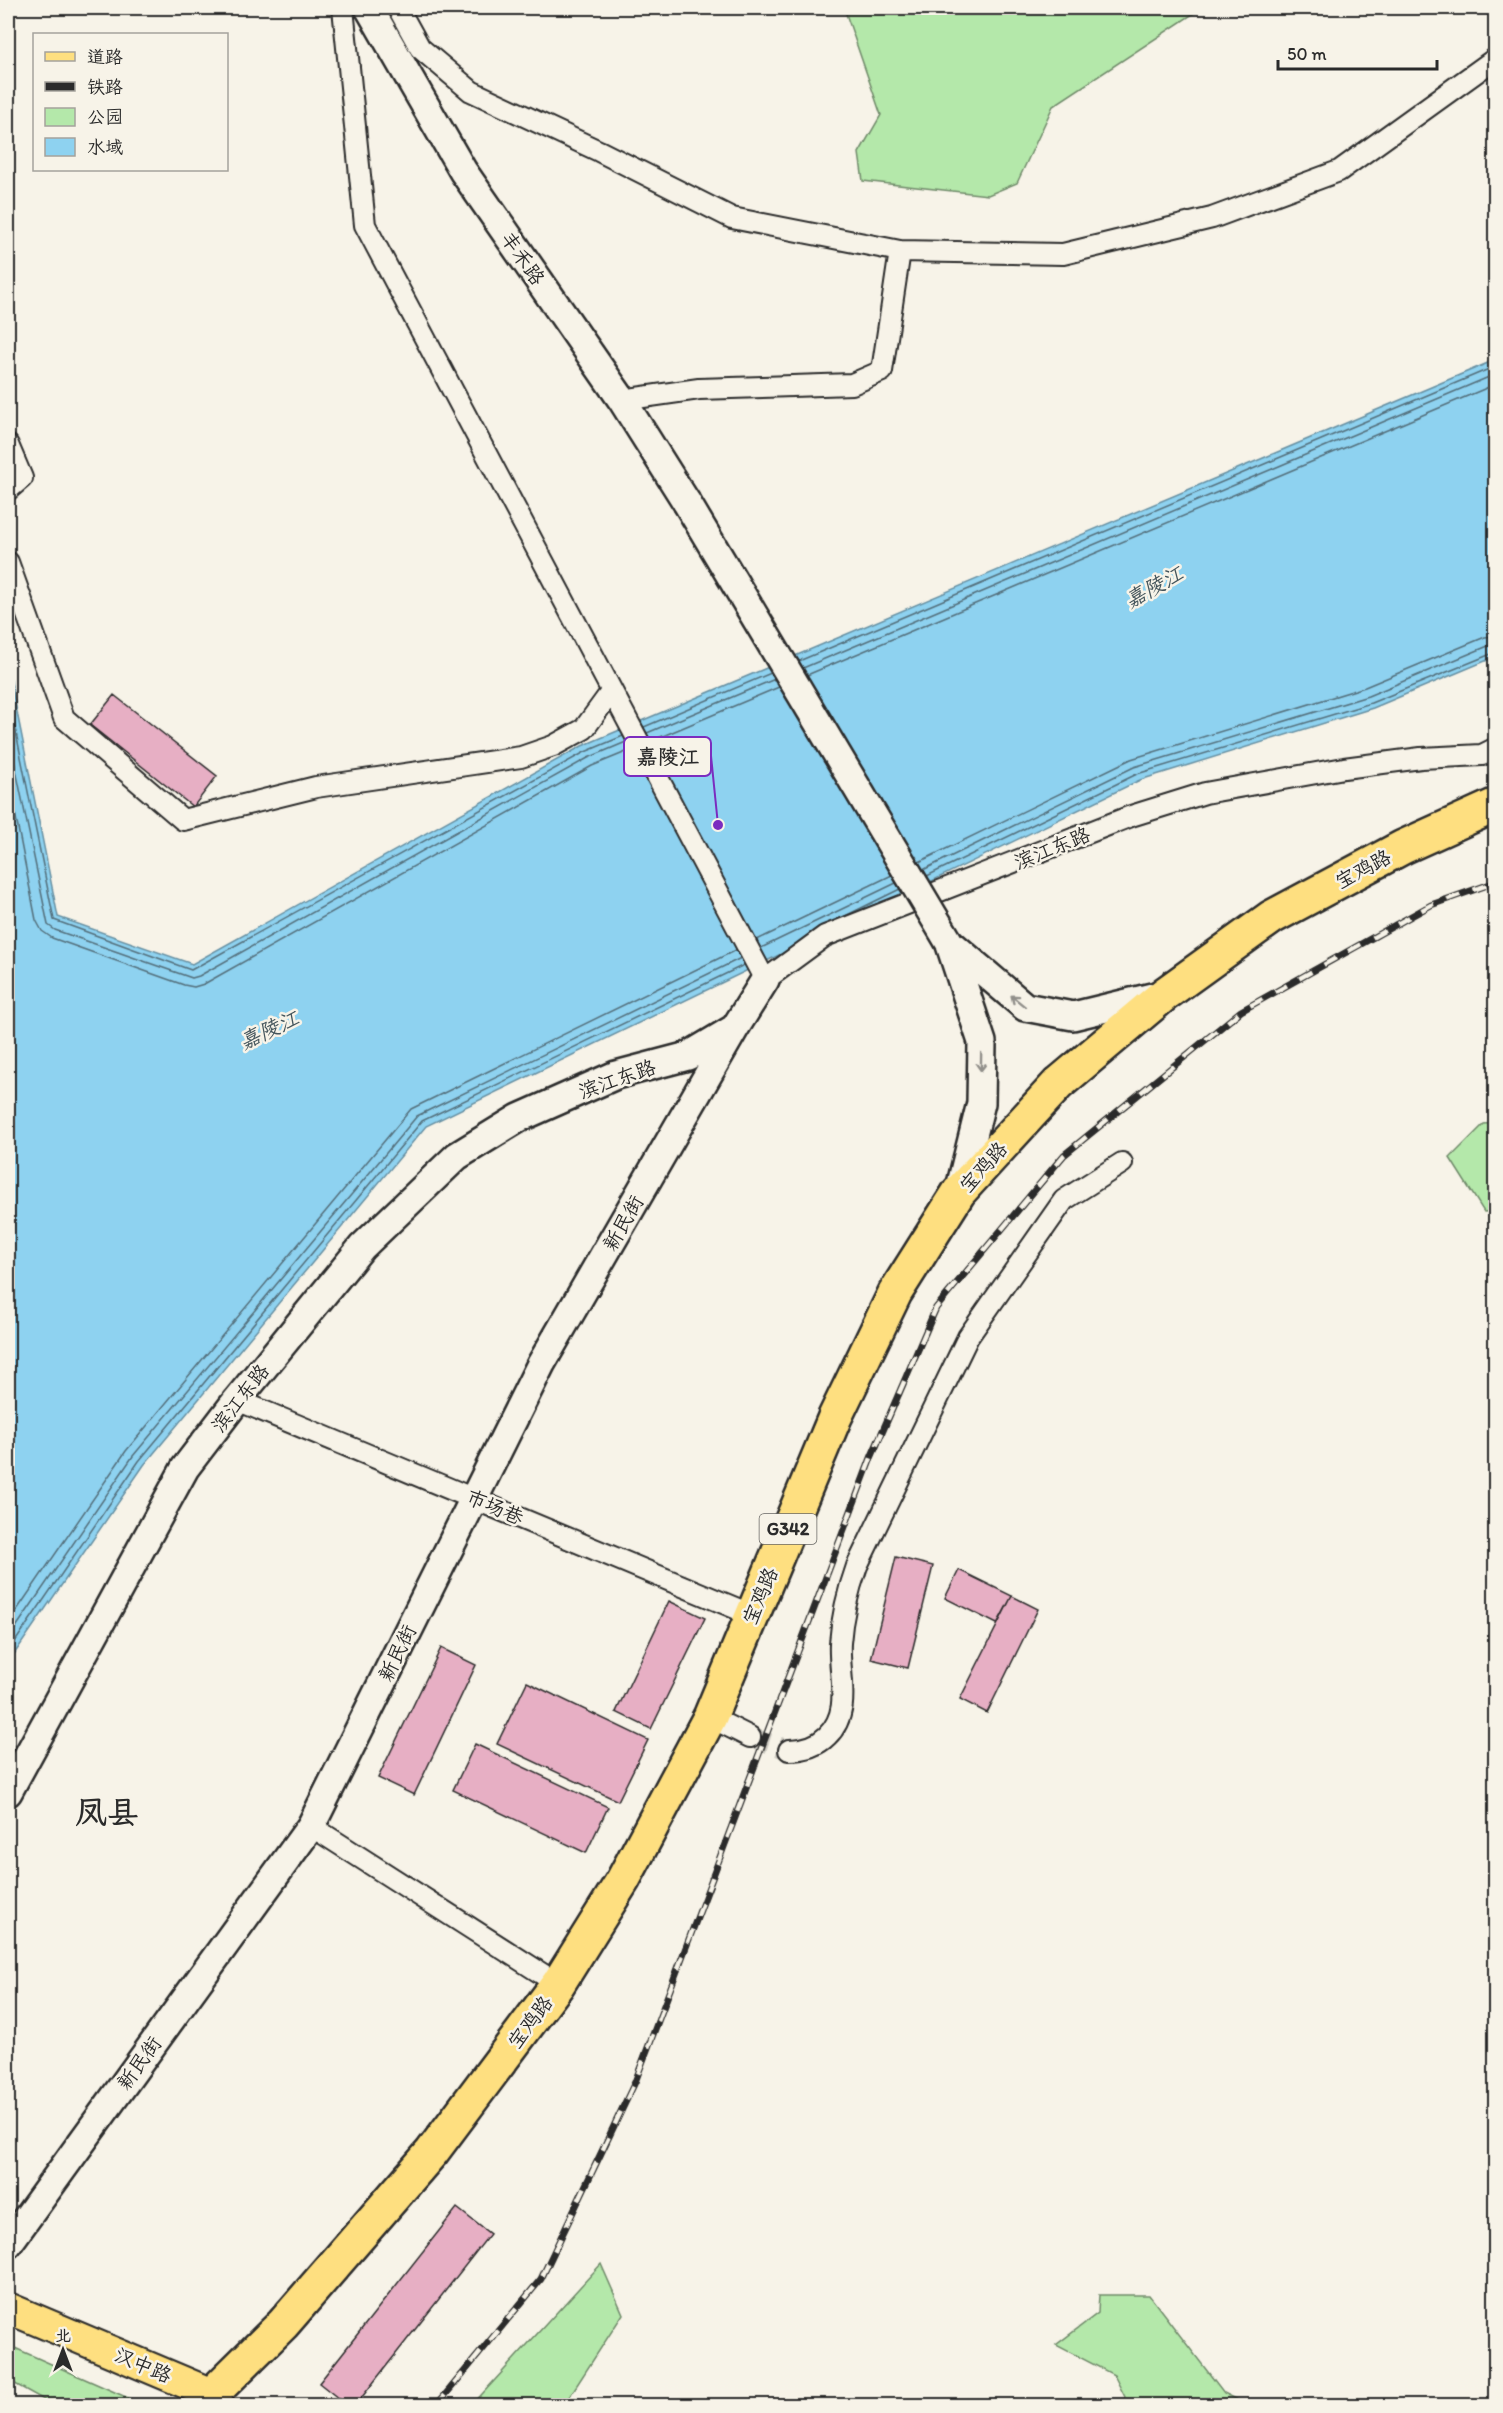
<svg xmlns="http://www.w3.org/2000/svg" width="1503" height="2413" font-family="Itim,'LXGW WenKai TC',sans-serif">
  <style>
    .green { fill: #b4e8aa; stroke: #708a6a; stroke-width: 1.5 }
    .water { fill: #8ed2f0; stroke: #668fa1; stroke-width: 1.5 }
    .lines { fill: none; stroke-linecap: round; stroke-linejoin: round }
    .shore { stroke: #536e7a; stroke-width: 1.5 }
    .building { fill: #e7afc4; stroke: #2b2b2b; stroke-width: 1.5 }
    .street-tunnel { stroke: #cecbc2; stroke-width: 20; stroke-dasharray: 20 10; stroke-linecap: butt }
    .street-casing { stroke: #2b2b2b; stroke-width: 24 }
    .secondary-casing { stroke: #2b2b2b; stroke-width: 32 }
    .primary-casing { stroke: #2b2b2b; stroke-width: 34 }
    .highway-casing { stroke: #2b2b2b; stroke-width: 38 }
    .street { stroke: #f7f3e8; stroke-width: 20 }
    .secondary { stroke: #f7f3e8; stroke-width: 27 }
    .primary { stroke: #fedf80; stroke-width: 30 }
    .highway { stroke: #fedf80; stroke-width: 33 }
    .rail-casing { stroke: #2b2b2b; stroke-width: 7 }
    .rail { stroke: #f7f3e8; stroke-width: 4.5; stroke-dasharray: 14; stroke-linecap: butt }
    .secondary-bridge-casing { stroke: #2b2b2b; stroke-width: 32; stroke-linecap: butt }
    .secondary-bridge { stroke: #f7f3e8; stroke-width: 27 }
    .oneway { stroke: #918f8a }
    .labels { text-anchor: middle; stroke-width: 5; stroke-linejoin: round; paint-order: stroke }
    .shield { fill: #f7f3e8; stroke: #686764; stroke-width: 1.5 }
    .shield-label { font-size: 18px; font-weight: bold; fill: #2b2b2b }
    .street-label { font-size: 20px; fill: #2b2b2b; stroke: #f7f3e8 }
    .water-label { font-size: 21px; font-style: italic; fill: #44555c; stroke: #f7f3e8 }
    .town-label { font-size: 32px; font-weight: bold; fill: #2b2b2b; stroke: #f7f3e8 }
    .leader { fill: none; stroke: #7b2cbf; stroke-width: 2 }
    .callout-dot { fill: #7b2cbf; stroke: #f7f3e8; stroke-width: 2 }
    .callout { fill: #f7f3e8; stroke: #7b2cbf; stroke-width: 2 }
    .callout-label { font-size: 21px; text-anchor: middle; font-weight: bold; fill: #2b2b2b }
  </style>
  <rect width="100%" height="100%" fill="#f7f3e8"/>
  <filter id="ink" filterUnits="userSpaceOnUse"><feTurbulence type="fractalNoise" baseFrequency=".0167" numOctaves="2"/><feDisplacementMap in="SourceGraphic" scale="12" xChannelSelector="R" yChannelSelector="G"/><feConvolveMatrix kernelMatrix="1 2 1 2 8 2 1 2 1" color-interpolation-filters="sRGB"/></filter>
  <g filter="url(#ink)">
    <path class="green" d="M844 8H1202L1053 106 1017 183 988 195 863 181 859 153 881 115Z
      M1495 1123V1211L1484 1212 1450 1158 1484 1124Z
      M601 2264 623 2314 564 2405H472Z
      M1099 2295H1149L1224 2393 1248 2405H1129L1114 2375 1056 2345 1098 2313Z
      M8 2345 144 2405H53L8 2380Z"/>
    <path class="water" d="M1495 360V657L1373 708 1140 780 426 1126 144 1465 8 1663V667L58 917 192 964 582 746Z"/>
    <g class="lines">
      <path class="shore" d="M799 661 1496 366
        M803 668 1496 374
        M807 675 1496 384
        M8 693 54 920 191 970 585 752 623 736
        M644 727 771 673
        M8 731 48 925 55 930 192 978 199 976 588 758 626 742
        M647 733 775 679
        M651 741 779 687
        M8 777 36 920 42 931 52 938 184 985 194 987 204 984 592 766 631 750
        M919 862 1131 759 1365 687 1485 637 1496 636
        M923 870 1134 767 1368 696 1488 646 1496 645
        M927 876 1137 774 1371 703 1496 652
        M843 917 900 889
        M757 940 892 875
        M761 948 896 883
        M8 1623 126 1451 411 1109 736 950
        M8 1639 133 1456 417 1116 741 958
        M8 1652 139 1461 422 1121 744 965"/>
    </g>
    <path class="building" d="M114 695 217 776 193 807 90 725Z
      M896 1557 933 1566 908 1668 871 1659Z
      M959 1570 1012 1596 997 1624 945 1598Z
      M1012 1596 1038 1609 987 1713 960 1699Z
      M669 1601 705 1618 651 1729 616 1712Z
      M441 1648 476 1665 414 1795 378 1778Z
      M527 1682 648 1740 618 1801 497 1744Z
      M475 1744 608 1807 586 1853 453 1790Z
      M457 2208 490 2234 355 2406H348L319 2383Z"/>
    <g class="lines">
      <path class="street-tunnel" d="M750 1737 789 1750"/>
      <g class="street-casing">
        <path id="street" d="M343 8 365 225 765 980 825 936 1131 816 1205 793 1344 768 1421 758 1482 755 1496 748
          M398 8 420 48 471 91 599 151 732 218 900 251 1063 254 1212 218 1339 171 1496 58
          M622 400 699 389 852 384 882 371 900 251
          M8 445 22 478 8 490
          M8 562 64 718 183 820 316 787 521 757 553 746 584 729 611 692
          M237 1400 752 1615
          M710 1717 750 1737
          M789 1750C803 1750 816 1747 827 1736 853 1711 838 1675 840 1643 842 1616 848 1591 857 1566L968 1337 1064 1200 1122 1163
          M311 1826 558 1984"/>
      </g>
      <g class="secondary-casing">
        <path id="secondary" d="M369 8 463 171 622 400 687 503
          M959 1192 981 1103 982 1042 949 942 1025 1007 1073 1016 1164 994
          M8 1792 185 1468 237 1400 362 1247 457 1156 519 1118 616 1075 688 1056 735 1028 765 980
          M8 2244 311 1826 541 1364 735 1028"/>
      </g>
      <g class="primary-casing">
        <path id="primary" d="M8 2308 212 2394"/>
      </g>
      <g class="highway-casing">
        <path id="highway" d="M217 2406 212 2394 283 2324 432 2152 558 1984 623 1880 710 1717 835 1417 895 1293 959 1192 1058 1084 1165 994 1272 917 1403 847 1496 805"/>
      </g>
      <use href="#street" class="street"/>
      <use href="#secondary" class="secondary"/>
      <use href="#primary" class="primary"/>
      <use href="#highway" class="highway"/>
      <g class="rail-casing">
        <path id="rail" d="M436 2406 541 2279 635 2082 871 1458 936 1308 1064 1155 1241 1011 1431 905 1496 882"/>
      </g>
      <use href="#rail" class="rail"/>
      <g class="secondary-bridge-casing">
        <path id="secondary-bridge" d="M687 503 949 942"/>
      </g>
      <use href="#secondary-bridge" class="secondary-bridge"/>
    </g>
    <defs><path id="oneway-shaft" d="M-6 0H5M1.5-3L5.5 0L1.5 3" fill="none" stroke-width="1.6" stroke-linecap="round" stroke-linejoin="round" transform="scale(1.5)"/></defs>
    <g class="oneway">
      <use href="#oneway-shaft" transform="translate(1018 1001) rotate(-141)"/>
      <use href="#oneway-shaft" transform="translate(981 1062) rotate(91)"/>
    </g>
  </g>
  <g class="labels">
    <rect class="shield" x="759.5" y="1514" width="57" height="30" rx="4.5"/>
    <g class="shield-label">
      <text x="788" y="1535">G342</text>
    </g>
    <g class="street-label">
      <text transform="translate(523 258) rotate(55)" y="7">丰禾路</text>
      <text transform="translate(1052 848) rotate(-22)" y="7">滨江东路</text>
      <text transform="translate(1363 869) rotate(-28)" y="7">宝鸡路</text>
      <text transform="translate(617 1079) rotate(-19)" y="7">滨江东路</text>
      <text transform="translate(983 1167) rotate(-48)" y="7">宝鸡路</text>
      <text transform="translate(623 1223) rotate(-60)" y="7">新民街</text>
      <text transform="translate(240 1398) rotate(-52)" y="7">滨江东路</text>
      <text transform="translate(495 1507) rotate(23)" y="7">市场巷</text>
      <text transform="translate(760 1596) rotate(-67)" y="7">宝鸡路</text>
      <text transform="translate(397 1653) rotate(-64)" y="7">新民街</text>
      <text transform="translate(530 2022) rotate(-53)" y="7">宝鸡路</text>
      <text transform="translate(139 2063) rotate(-54)" y="7">新民街</text>
      <text transform="translate(143 2365) rotate(23)" y="7">汉中路</text>
    </g>
    <g class="water-label">
      <text transform="translate(1154 587) rotate(-29)" y="7">嘉陵江</text>
      <text transform="translate(269 1030) rotate(-25)" y="7">嘉陵江</text>
    </g>
    <g class="town-label">
      <text x="107" y="1823">凤县</text>
    </g>
  </g>
  <path class="leader" d="M718 825L711 756"/>
  <circle class="callout-dot" cx="718" cy="825" r="6"/>
  <rect class="callout" x="624" y="737" width="87" height="39" rx="6"/>
  <g class="callout-label">
    <text x="668" y="764">嘉陵江</text>
  </g>
  <rect width="1503" height="2413" fill="none" stroke="#f7f3e8" stroke-width="30"/>
  <rect x="15" y="15" width="1473" height="2383" fill="none" stroke="#2b2b2b" stroke-width="2" filter="url(#ink)"/>
  <rect x="33" y="33" width="195" height="138" fill="#f7f3e8" stroke="#a5a39c" stroke-width="1.5"/>
  <rect x="45" y="52" width="30" height="9" fill="#fedf80" stroke="#a5a39c" stroke-width="1.5"/>
  <text x="87" y="63" font-size="18" fill="#2b2b2b">道路</text>
  <rect x="45" y="82" width="30" height="9" fill="#2b2b2b" stroke="#a5a39c" stroke-width="1.5"/>
  <text x="87" y="93" font-size="18" fill="#2b2b2b">铁路</text>
  <rect x="45" y="108" width="30" height="18" fill="#b4e8aa" stroke="#a5a39c" stroke-width="1.5"/>
  <text x="87" y="123" font-size="18" fill="#2b2b2b">公园</text>
  <rect x="45" y="138" width="30" height="18" fill="#8ed2f0" stroke="#a5a39c" stroke-width="1.5"/>
  <text x="87" y="153" font-size="18" fill="#2b2b2b">水域</text>
  <g transform="translate(63 2350)" stroke="#f7f3e8" stroke-width="4.5" paint-order="stroke">
  <path d="M0-4.5L10 22L0 15L-10 22Z" fill="#2b2b2b"/>
  <text y="-9" font-size="16" font-weight="bold" text-anchor="middle" fill="#2b2b2b">北</text>
  </g>
  <path d="M1278 60v9h159v-9" fill="none" stroke="#2b2b2b" stroke-width="3"/>
  <text x="1287" y="60" font-size="18" fill="#2b2b2b" stroke="#f7f3e8" stroke-width="4.5" paint-order="stroke">50 m</text>
</svg>
